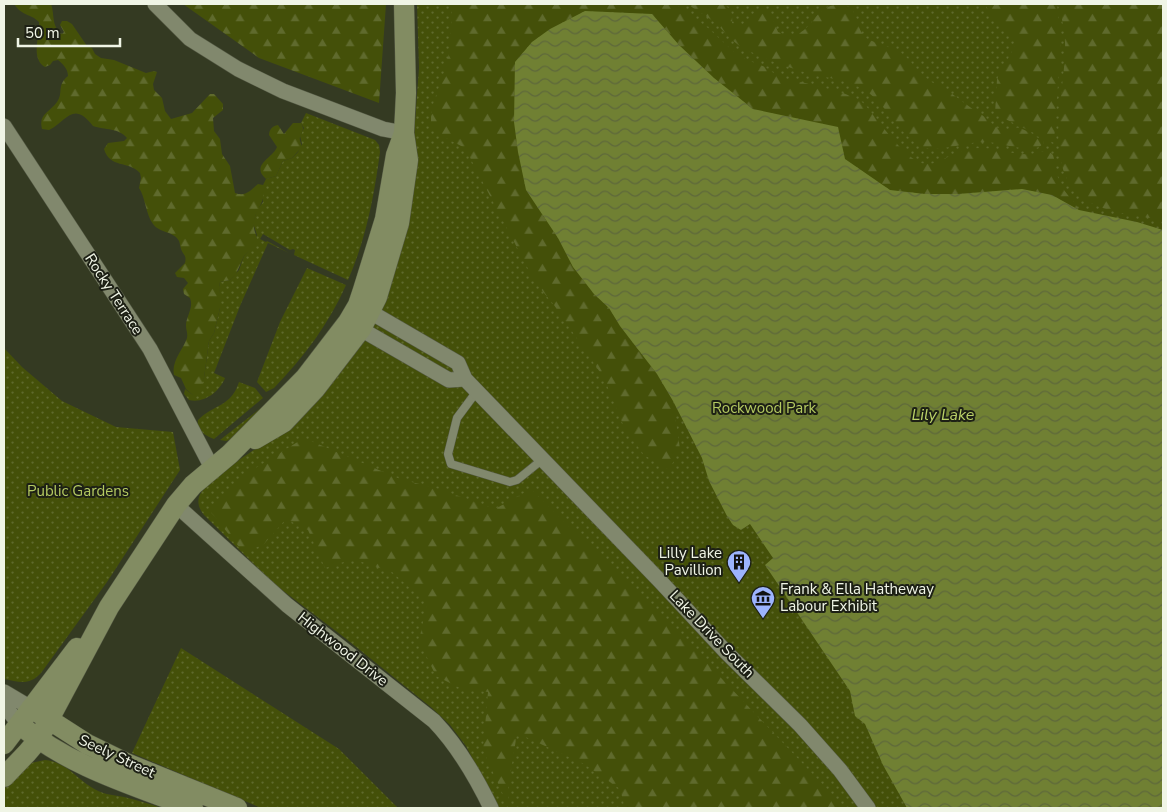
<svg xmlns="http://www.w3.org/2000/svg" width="1167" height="812" font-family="'Nunito Sans',sans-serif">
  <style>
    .green { fill: url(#green-dots) }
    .forest { fill: url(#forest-firs) }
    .water { fill: url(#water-waves) }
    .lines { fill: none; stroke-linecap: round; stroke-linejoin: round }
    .lane-casing { stroke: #535843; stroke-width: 9 }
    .street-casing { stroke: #535843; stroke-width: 16 }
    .secondary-casing { stroke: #535843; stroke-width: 21 }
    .lane { stroke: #81886d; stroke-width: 8 }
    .street { stroke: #81886d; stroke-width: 15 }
    .secondary { stroke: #828c62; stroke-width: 20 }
    .labels { text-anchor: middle; stroke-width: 4; stroke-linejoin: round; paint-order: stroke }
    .street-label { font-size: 15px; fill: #f0f5e6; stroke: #1d2015 }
    .park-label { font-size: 15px; fill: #b4ca61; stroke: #1d2015 }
    .poi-label { font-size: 15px; fill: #f0f5e6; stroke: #1d2015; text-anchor: end }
    .water-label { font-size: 16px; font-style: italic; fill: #bbd268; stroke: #1d2015 }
  </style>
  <defs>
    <pattern id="green-dots" width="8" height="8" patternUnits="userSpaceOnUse" patternTransform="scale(1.25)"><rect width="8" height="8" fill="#445009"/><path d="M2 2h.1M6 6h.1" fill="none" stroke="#5f6a2d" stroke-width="1.8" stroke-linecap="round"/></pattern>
    <pattern id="forest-firs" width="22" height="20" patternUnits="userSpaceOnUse" patternTransform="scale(1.25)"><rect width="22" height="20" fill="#445009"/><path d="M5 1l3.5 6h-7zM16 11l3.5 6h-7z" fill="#5f6a2d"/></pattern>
    <pattern id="water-waves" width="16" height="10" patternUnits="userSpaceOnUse" patternTransform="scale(1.25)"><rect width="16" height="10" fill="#708033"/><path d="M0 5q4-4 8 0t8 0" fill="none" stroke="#5e683b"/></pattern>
  </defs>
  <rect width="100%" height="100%" fill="#343a22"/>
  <path class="green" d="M417 4H1163V808H498L466 746 450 725 432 708 345 638 273 583 204 515C200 510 197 504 199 497 205 479 254 451 271 438 278 432 284 426 291 420L411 177 419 68Z
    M306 113 375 140 379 145 380 152C374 197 366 239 348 280L294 255 295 250 293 249 290 250 263 234 260 239 266 242 267 241 289 253 268 243 240 306 214 373 225 378C220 391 204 404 189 400L184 394 185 389 193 395 204 378 209 341 214 333 220 308 219 287 220 282 230 280 239 270 244 256 249 251 257 235 253 223 257 210 263 202V185L266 179 276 176 283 161 292 158 298 152 302 144 300 136 304 128 301 123Z
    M307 268 346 285C329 324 303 358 274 388L266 392 257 382 280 322Z
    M4 348 22 367 62 401 116 427 173 432 180 470 107 582 41 673C29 686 19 682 4 679Z
    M239 382 255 388 263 398 214 439C205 435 196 431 198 420 214 404 231 407 239 382Z
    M267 403 232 439 226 441 220 440Z
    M181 648 339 749 398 808H261L132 753Z
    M45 760C66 762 75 777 91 787 101 794 112 795 124 797 137 800 150 804 162 808H4V789L31 763Z"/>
  <path class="forest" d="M14 4H51C55 15 51 26 62 34L64 32 60 25 62 21H67L72 24 87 46 92 48 95 54 101 58 114 60 146 73 154 71 157 72 153 84 154 90 162 98 165 111 171 119 192 113 210 94H214L223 104V110L213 118 214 131 220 139 222 154 230 166 235 193C246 197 251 190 258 184L263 185C268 202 254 209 254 224 253 230 257 235 257 241L254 247 244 256 236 274 230 280 220 282 219 287 221 301 220 308 214 333 209 341 204 378 197 396 195 397 186 389 181 378 174 375C171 361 183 350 187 338 188 333 186 330 186 326 186 316 194 308 190 298L184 294 183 289 188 283 184 278 177 277 175 273 185 263C187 255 183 255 181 249 180 246 180 243 179 241 174 231 159 233 153 224 146 215 145 196 139 188L141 178 140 173C128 160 110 169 104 149L108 143 124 141 127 138C119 128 105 130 93 126 73 100 67 121 49 130L42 129C38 114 50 112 57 102 64 92 56 86 68 76 68 69 63 64 58 60L53 61 50 65 45 67C30 58 40 36 39 22 30 13 23 17 14 4Z
    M183 4H386L379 103 259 58Z
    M451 4H675L708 28 734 52 745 59 765 67 781 78 810 84 843 93 860 100 866 106C880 122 900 153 919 162 933 169 946 156 959 152 989 141 1005 156 1031 154 1039 153 1047 148 1053 155 1056 164 1056 174 1060 183 1065 194 1074 200 1079 210L1052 195 1022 189 958 194H925L890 190 845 159 838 127 753 109 714 78 679 45 652 14 585 11 550 29 532 42 515 62 514 122 526 190 558 238 573 267 594 294 609 308 620 326 657 374 673 401 680 449 669 470 644 455 624 427 604 378 554 305 535 282 465 148 440 135 435 132 431 125V114L434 101 447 64 449 53 452 16Z
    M687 4H710V6L713 8 722 4C731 8 733 13 732 23L739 26C750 22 752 11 763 7L770 12 778 32C814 47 809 0 844 5 860 9 855 29 866 38 876 45 893 46 904 55 912 62 917 71 925 77 932 83 940 87 948 91 960 99 970 108 982 115 988 119 993 126 1000 129 1007 131 1013 127 1019 128 1027 130 1035 137 1043 140L1044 143C1037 150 1029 150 1020 148 1007 146 996 142 983 142 968 142 937 152 926 148 902 141 887 104 866 91 848 79 824 78 804 72 785 66 765 59 747 50 733 44 725 31 713 21 705 15 696 10 687 4Z
    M986 4H1057L1061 40 1054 143 995 114 997 79 1016 44 1005 29 990 18Z
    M1059 4H1163V220C1140 216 1115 214 1093 204 1039 179 1064 98 1065 53 1066 36 1062 20 1059 4Z
    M293 123H301C305 130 302 131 300 137 299 140 302 144 301 148L292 158 283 161 276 176 266 179C250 165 273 158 277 147L269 135C269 130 272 126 278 125L284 134Z
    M304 438 400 479 439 489 495 509 531 489 703 659 845 808H625L620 789 584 764 517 733 508 789 509 808 483 750 488 692 460 688 436 676 419 641 427 603 392 572 353 559 325 568 308 530 286 519 264 544 244 553 210 511 246 474Z"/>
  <path class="water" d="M585 11 652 14 679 45 714 78 753 109 838 127 845 159 890 190 925 194H958L1022 189 1052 195 1079 210 1137 222 1163 230V808H907L883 765 865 724 855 716 850 691 765 565 773 558 750 524 741 530 733 525 727 516 709 481 702 458 673 401 657 374 620 326 609 308 594 294 573 267 558 238 526 190 518 152 514 122 515 62 532 42 550 29Z"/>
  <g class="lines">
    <g class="lane-casing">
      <path id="lane" d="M477 391 457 418 448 454 451 464 510 482 517 480 543 459"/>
    </g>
    <g class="street-casing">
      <path id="street" d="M155 4 190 39 238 69 283 91 383 129 404 133
        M4 126 150 349 212 468
        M352 324 449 380 465 379 458 363 360 306
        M465 379 659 580 726 652 800 725 840 770 868 808
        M176 505 287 605 434 721C458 746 476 777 491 808
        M4 692 31 708
        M4 705 19 724"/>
    </g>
    <g class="secondary-casing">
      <path id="secondary" d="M255 439 284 422 315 389 361 329 377 297 399 223 408 160 404 133 406 93 404 4
        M31 708 87 744 126 763 237 808
        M19 724C68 766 133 785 193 808
        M4 744 77 648
        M4 777 27 753 38 740 109 607 176 505 193 485 230 454 305 378 348 322 358 305 363 290 385 219 396 155 404 133"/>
    </g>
    <use href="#lane" class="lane"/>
    <use href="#street" class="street"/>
    <use href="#secondary" class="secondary"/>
  </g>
  <defs>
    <g id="building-pin" transform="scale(1.25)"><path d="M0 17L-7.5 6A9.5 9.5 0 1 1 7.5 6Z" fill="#9cb4fd" stroke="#1d2015"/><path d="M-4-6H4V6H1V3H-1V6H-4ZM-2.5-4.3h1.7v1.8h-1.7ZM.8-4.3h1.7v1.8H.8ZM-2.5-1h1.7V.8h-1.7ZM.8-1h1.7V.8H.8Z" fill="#111"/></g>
    <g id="museum-pin" transform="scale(1.25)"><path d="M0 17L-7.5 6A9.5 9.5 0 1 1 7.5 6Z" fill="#9cb4fd" stroke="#1d2015"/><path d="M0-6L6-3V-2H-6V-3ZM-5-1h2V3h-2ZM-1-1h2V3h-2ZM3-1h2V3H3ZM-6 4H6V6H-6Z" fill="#111"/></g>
  </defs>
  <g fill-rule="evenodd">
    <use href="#building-pin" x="739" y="562"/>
    <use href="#museum-pin" x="763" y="598"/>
  </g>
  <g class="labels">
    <g class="street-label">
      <text transform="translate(114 294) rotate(57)" y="5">Rocky Terrace</text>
      <text transform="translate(712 634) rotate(46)" y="5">Lake Drive South</text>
      <text transform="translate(343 649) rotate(38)" y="5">Highwood Drive</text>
      <text transform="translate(117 756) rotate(25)" y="5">Seely Street</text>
    </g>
    <g class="park-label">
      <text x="764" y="413">Rockwood Park</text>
      <text x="78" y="496">Public Gardens</text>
    </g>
    <g class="poi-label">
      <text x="722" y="558">Lilly Lake<tspan x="722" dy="17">Pavillion</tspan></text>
      <text x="780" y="594" text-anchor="start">Frank &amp; Ella Hatheway<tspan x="780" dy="17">Labour Exhibit</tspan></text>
    </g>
    <g class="water-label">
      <text x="943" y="420">Lily Lake</text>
    </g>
  </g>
  <rect width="1167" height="812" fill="none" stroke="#f0f5e6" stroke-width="10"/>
  <path d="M18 38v8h102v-8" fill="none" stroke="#f0f5e6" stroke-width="2.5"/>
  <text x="25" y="38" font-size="15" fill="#f0f5e6" stroke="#1d2015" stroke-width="4" paint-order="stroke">50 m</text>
</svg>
